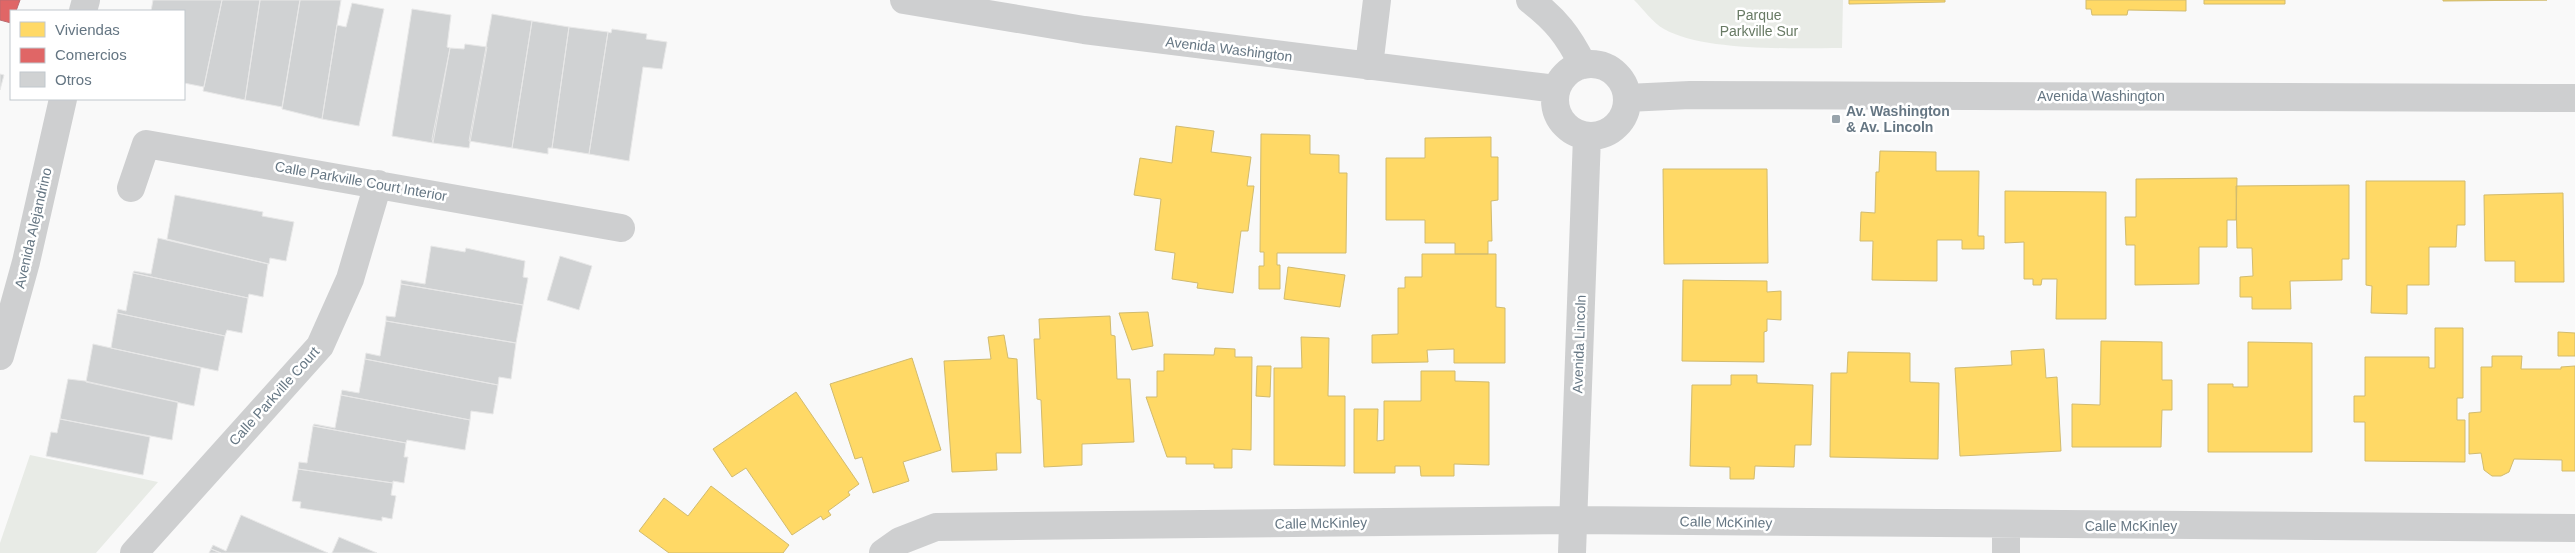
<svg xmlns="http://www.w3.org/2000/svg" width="2575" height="553" font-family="Helvetica,sans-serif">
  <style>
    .green { fill: #e8ebe6 }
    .homes { fill: #ffd966; stroke: #d1bb6f }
    .shops { fill: #e06666; stroke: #bb6b6f }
    .building { fill: #d0d2d3; stroke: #e8e8e8 }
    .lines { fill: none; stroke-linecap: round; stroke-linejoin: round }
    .minor { stroke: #cecfd0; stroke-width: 28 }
    .poi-dot { fill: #99a4ac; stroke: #fff; stroke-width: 2 }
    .labels { text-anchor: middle; stroke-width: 5; stroke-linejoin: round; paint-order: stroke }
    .park-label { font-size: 14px; fill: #687a64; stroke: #fff }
    .street-label { font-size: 14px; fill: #657683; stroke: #fff }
    .poi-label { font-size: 14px; font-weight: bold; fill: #657683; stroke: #fff; text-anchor: start }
  </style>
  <rect width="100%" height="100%" fill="#f9f9f9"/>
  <path class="green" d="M1634 0H1843L1842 48C1795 48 1705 52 1664 29 1653 23 1643 9 1634 0Z
    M30 455 158 482 96 553H0V543Z"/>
  <path class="homes" d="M1849 0H1945V2L1849 4Z
    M2086 0H2186V11L2128 10 2127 15H2092L2091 9H2086Z
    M2204 0H2285V4H2204Z
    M2443 0H2547L2443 1Z
    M1176 126 1214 131 1211 152 1251 157 1247 186H1254L1248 231H1241L1233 293 1197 288 1198 283 1172 279 1175 253 1155 250 1161 199 1134 195 1140 158 1172 163Z
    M1261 134 1310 135V154L1339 155V173H1347L1346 253H1277V265H1280V289H1259V266H1264V252H1260Z
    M1491 137V157H1498V200L1491 201 1492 241H1488V254H1455V243H1425V220H1386V158H1425V138Z
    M1880 151 1936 152V171H1979L1978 236H1984V249H1962V240H1937V281L1872 280 1873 241H1860L1861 212 1875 213 1876 172H1879Z
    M1663 169H1767L1768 263 1664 264Z
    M2237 178 2236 220H2227V247H2199V284L2135 285V245H2126L2125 217H2136V179Z
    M2366 181H2465V225H2457L2456 247H2429V285H2407V314L2371 313 2372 286 2366 285Z
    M2349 185V259H2342V280L2290 281 2291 309H2252V297H2240V277L2253 276 2252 248H2237L2236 186Z
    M2005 191 2106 192V319H2056L2057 279H2042L2041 285H2033V279H2024V242L2005 243Z
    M2563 193 2564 282H2515V261H2485L2484 195Z
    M1422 254H1496V307L1505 308V363H1454V349L1427 350 1428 362 1372 363V335L1398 334V288H1405V277H1422Z
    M1288 267 1345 275 1340 307 1284 299Z
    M1683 280 1767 281V292L1781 291V320L1767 319V331L1764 332V362L1682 361Z
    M1148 312 1153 346 1132 350 1119 313Z
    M1110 316 1111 335 1115 336 1117 379H1130L1134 442 1082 444V465L1044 467 1041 400 1037 399 1034 339H1040L1039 319Z
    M2435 328H2463V398H2457V420H2465V462L2365 461V422H2354V396H2365V357H2429V368H2435Z
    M2558 332 2575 333V356H2558Z
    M1004 335 1008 358 1017 359 1021 453H996L997 470 952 472 944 361 991 359 988 337Z
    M1301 337 1329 338 1328 396H1345V466L1274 465V368H1302Z
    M2101 341 2162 342V380H2172V410H2162L2161 447H2072V404L2100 405Z
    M2248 342 2312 343V452H2208V384H2233V387H2248Z
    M1215 348 1235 349V357H1252L1251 450 1232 449V468H1214V464H1186V457H1167L1146 397H1157V371H1164V354L1214 355Z
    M2044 349 2046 378 2057 377 2061 451 1960 456 1955 368 2012 365 2011 351Z
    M1848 352 1910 353V382L1939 383 1938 459 1830 457 1831 373H1847Z
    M2492 356H2522L2521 369H2561V367L2575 366V471H2562V460L2514 459 2509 472 2501 476H2492L2484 470 2481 453 2469 454V413L2481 412V367H2492Z
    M912 358 941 450 903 462 909 481 873 493 862 457 855 459 830 384Z
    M1257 366H1271L1270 397 1256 396Z
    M1421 371H1455V381L1489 382V465L1454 464V476H1421L1420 466H1395V473H1354V409H1378L1377 441 1384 440V401H1421Z
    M1731 375H1757V383L1813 385 1811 445H1795L1794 467 1755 466 1754 479H1730V467L1690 466 1692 385H1731Z
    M796 392 859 484 848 492 850 495 828 511 831 515 823 520 821 516 792 535 746 468 732 477 713 449Z
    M711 486 789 545 783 553H669L639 531 664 498 688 516Z"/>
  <path class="shops" d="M0 0H20L16 11H11V23L0 20Z"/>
  <path class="building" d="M153 0H222L204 87 184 83V11H151Z
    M222 0H260L245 100 203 91Z
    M260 0H300L282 107 245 100Z
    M300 0H341L322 119 282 109Z
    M352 3 384 9 359 126 322 119 337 25 346 27Z
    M412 9 451 15 447 47 450 48 433 143 392 136Z
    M492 14 532 21 512 148 469 141Z
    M532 21 569 27 552 148H548V154L512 148Z
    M569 27 608 32 589 154 552 148Z
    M612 29 647 34 646 39 667 42 662 69 643 67 629 161 589 154 608 32 611 33Z
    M465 44 487 47 469 148 433 143 432 139 450 48 464 49Z
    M0 74 4 75 0 90Z
    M175 195 263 212 262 216 294 222 286 261 270 258 269 264 167 239Z
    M158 238 268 264 263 297 249 294 248 298 133 273 134 271 151 274Z
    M431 246 465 252 466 248 525 261 523 277 528 278 523 305 401 284V280L425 284Z
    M560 256 592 266 579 310 547 300Z
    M133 273 248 298 242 333 227 330 225 336 117 313 118 309 126 311Z
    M401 284 523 305 516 343 386 321V316L395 317Z
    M117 313 225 336 218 371 111 348Z
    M386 321 516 343 511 379 499 377 498 385 365 359 366 353 380 356Z
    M93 344 201 368 194 406 86 382Z
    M365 359 498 385 493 414 471 411 470 420 341 395 342 390 359 393Z
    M68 379 85 381 178 402 172 440 60 419Z
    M341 395 470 420 465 450 407 440 406 443 313 426 314 424 335 428Z
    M60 419 150 437 143 475 46 456 51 432 57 433Z
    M313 426 406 443 404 457H408L404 483 393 481V483L298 469 299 462 307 463Z
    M298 469 393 483 391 495 396 496 392 519 382 517V521L300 508 301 502 292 501Z
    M241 515 328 553H221L211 549 213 545 226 551Z
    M339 537 377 553H332Z
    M211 549 221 553H209Z"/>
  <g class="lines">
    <path class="minor" d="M904 0 1084 30 1556 89
      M1530 0C1556 20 1568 35 1583 65
      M83 11 86 0
      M1555 100a36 36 0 1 1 72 0a36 36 0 1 1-72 0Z
      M1369 66 1377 0
      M1627 98 1690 95 2575 98
      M131 188 146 144 621 228
      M0 356 26 262 63 99
      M2006 526V553
      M134 553 320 346 350 279 378 184
      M883 553 900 541 936 527 1572 520 2575 528
      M1572 553 1587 136"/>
  </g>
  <rect class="poi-dot" x="1831" y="114" width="10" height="10" rx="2.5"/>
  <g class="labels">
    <g class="park-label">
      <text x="1759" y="20">Parque<tspan x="1759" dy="16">Parkville Sur</tspan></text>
    </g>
    <g class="street-label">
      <text transform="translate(1229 49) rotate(7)" y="5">Avenida Washington</text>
      <text x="2101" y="101">Avenida Washington</text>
      <text transform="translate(361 181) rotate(10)" y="5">Calle Parkville Court Interior</text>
      <text transform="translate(33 228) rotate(-77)" y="5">Avenida Alejandrino</text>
      <text transform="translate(1579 344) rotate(-88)" y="5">Avenida Lincoln</text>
      <text transform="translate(274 396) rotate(-48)" y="5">Calle Parkville Court</text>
      <text transform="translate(1726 522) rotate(1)" y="5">Calle McKinley</text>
      <text transform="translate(1321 523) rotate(-1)" y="5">Calle McKinley</text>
      <text x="2131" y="531">Calle McKinley</text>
    </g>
    <g class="poi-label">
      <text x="1846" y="116">Av. Washington<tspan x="1846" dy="16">&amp; Av. Lincoln</tspan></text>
    </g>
  </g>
  <rect x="10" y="10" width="175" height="90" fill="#ffffff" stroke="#c1c8cd"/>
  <rect x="20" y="22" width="25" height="15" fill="#ffd966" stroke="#c1c8cd"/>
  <text x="55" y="35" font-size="15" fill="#657683">Viviendas</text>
  <rect x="20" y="48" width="25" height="15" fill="#e06666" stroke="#c1c8cd"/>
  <text x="55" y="60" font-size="15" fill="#657683">Comercios</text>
  <rect x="20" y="72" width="25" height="15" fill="#d0d2d3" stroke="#c1c8cd"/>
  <text x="55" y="85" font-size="15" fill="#657683">Otros</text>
</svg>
